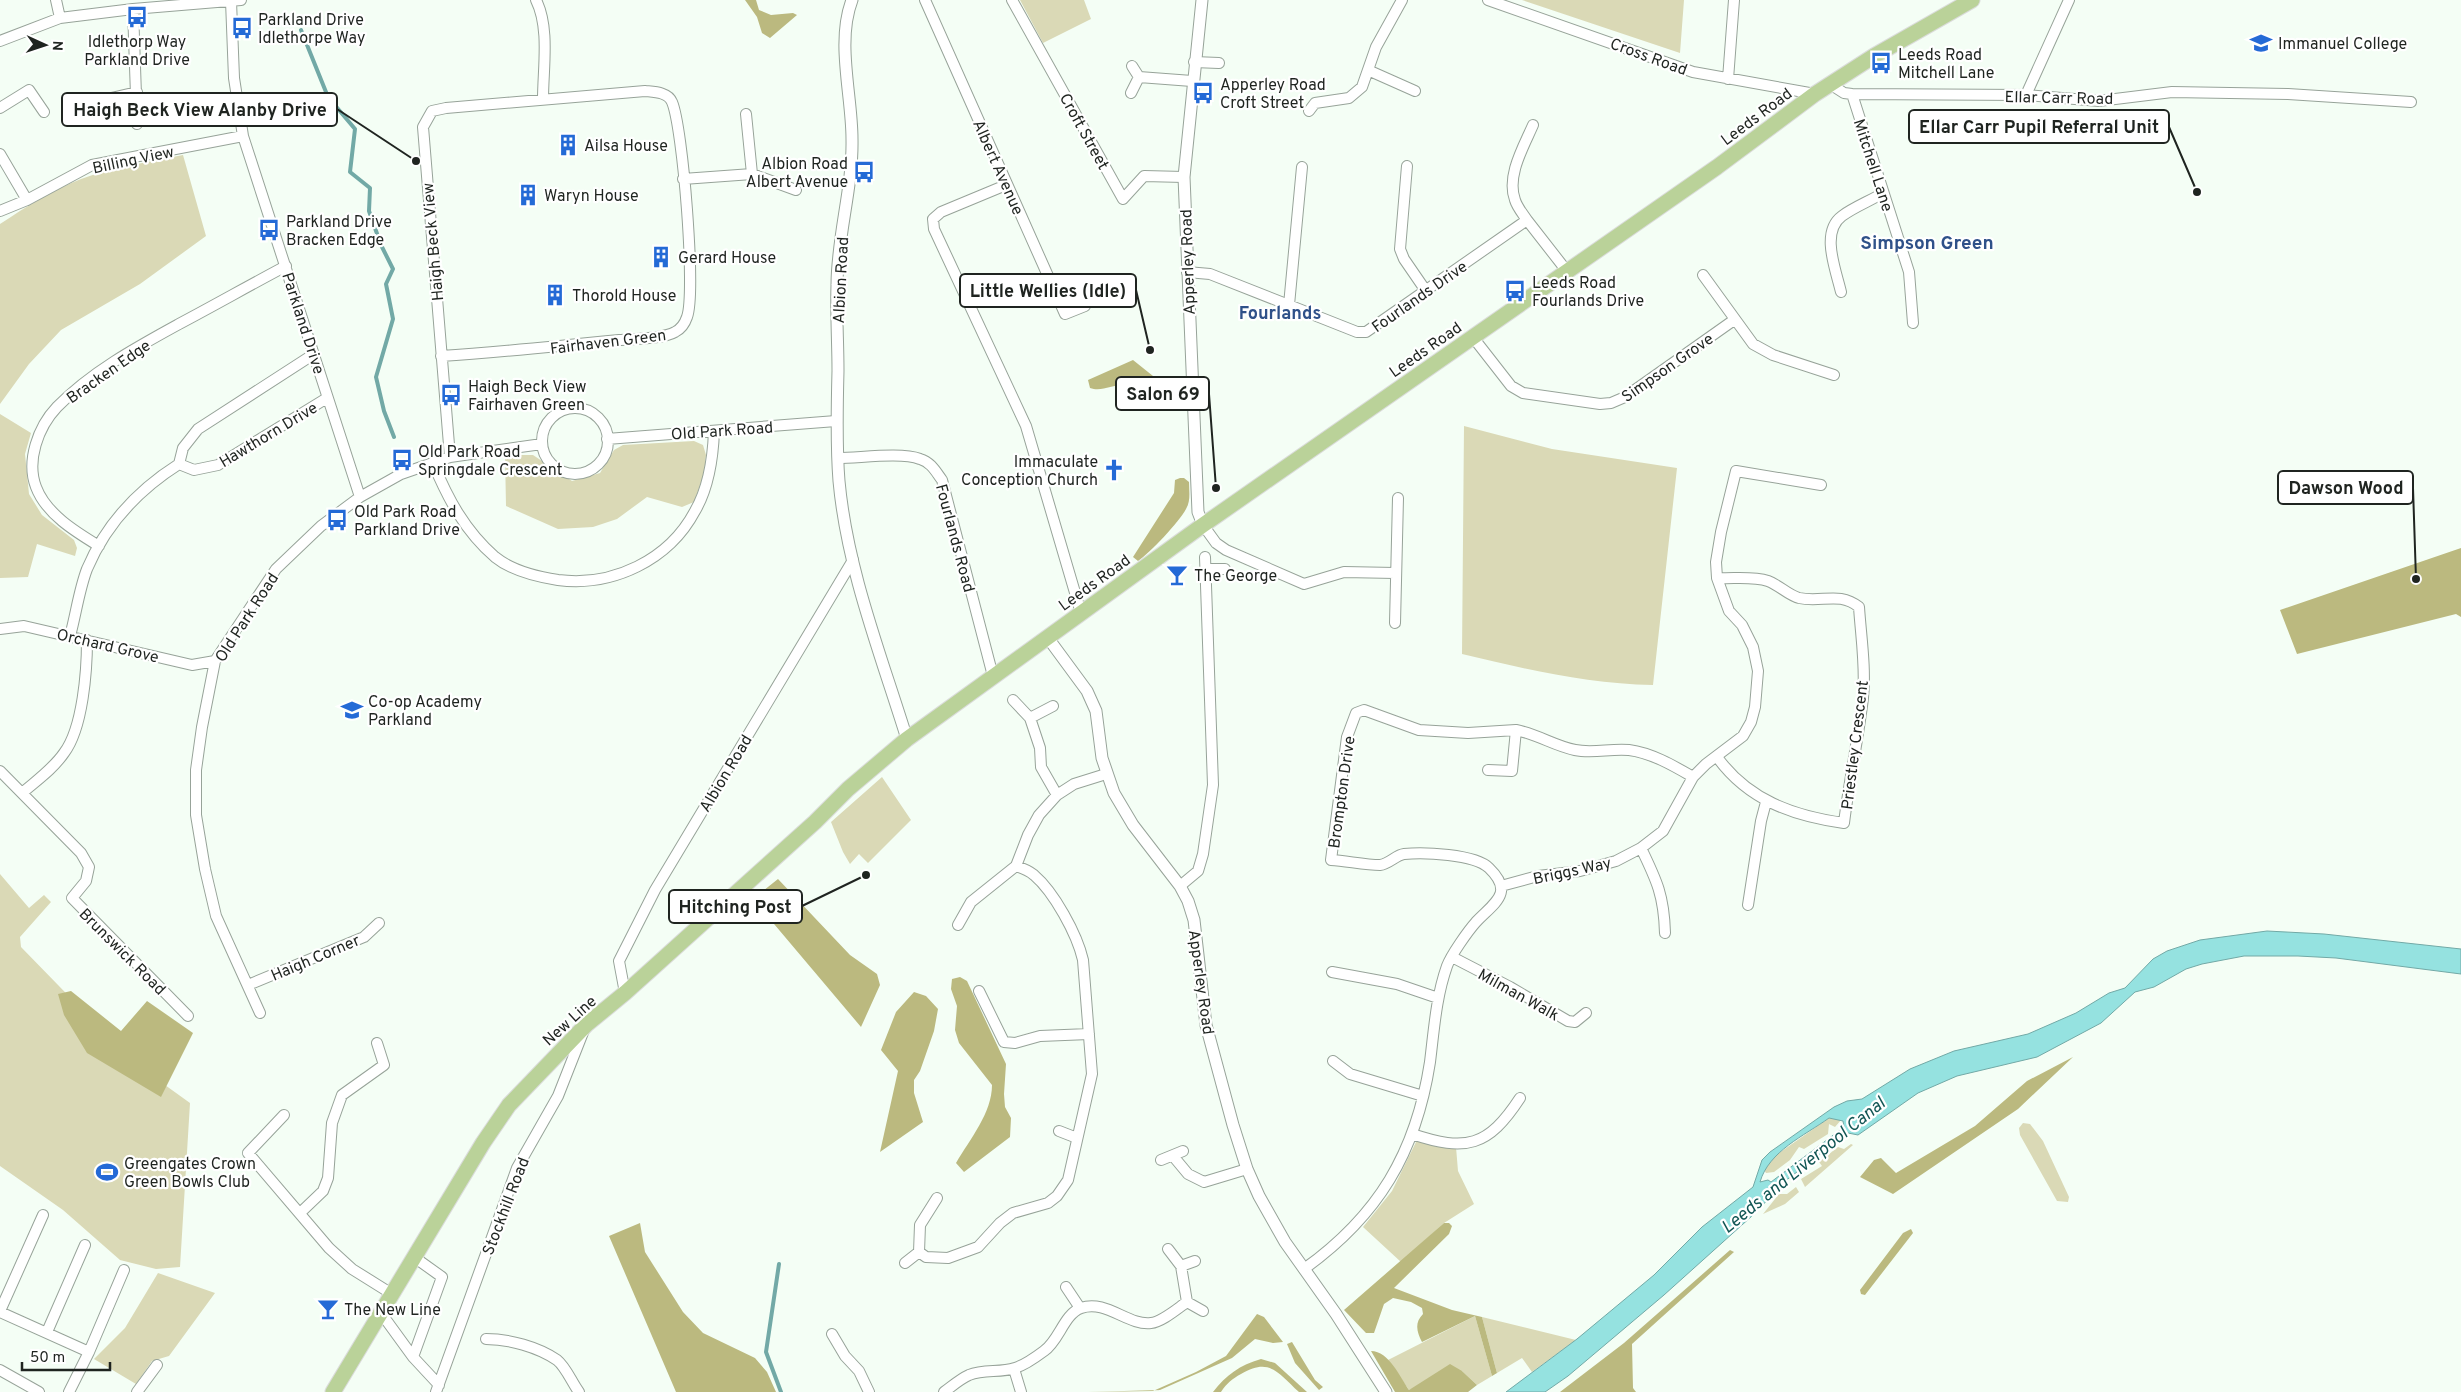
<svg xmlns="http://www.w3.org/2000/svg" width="2461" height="1392" font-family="Overpass,sans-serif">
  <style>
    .green { fill: #dad9b6 }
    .forest { fill: #bbb97f }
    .water { fill: #95e2e0; stroke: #72a9a6; fill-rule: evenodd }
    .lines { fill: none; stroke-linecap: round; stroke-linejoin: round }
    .stream { stroke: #72a9a6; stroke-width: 4 }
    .minor-casing { stroke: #97a399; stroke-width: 12 }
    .tertiary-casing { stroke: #97a399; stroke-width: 13 }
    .primary-casing { stroke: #dbdcdb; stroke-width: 17 }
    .minor { stroke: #fff; stroke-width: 10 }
    .tertiary { stroke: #fff; stroke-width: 11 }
    .primary { stroke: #bad299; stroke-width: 15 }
    .labels { text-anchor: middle; stroke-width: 4.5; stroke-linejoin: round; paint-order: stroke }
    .poi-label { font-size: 16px; fill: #1f2420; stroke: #fff; text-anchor: start }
    .street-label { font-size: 16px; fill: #1f2420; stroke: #fff }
    .neighbourhood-label { font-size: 18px; font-weight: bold; fill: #2f5189; stroke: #fff }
    .water-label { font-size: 18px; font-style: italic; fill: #115554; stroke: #fff }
    .quarter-label { font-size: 19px; font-weight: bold; fill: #2f5189; stroke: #fff }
    .leader { fill: none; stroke: #1f2420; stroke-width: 2 }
    .callout-dot { fill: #1f2420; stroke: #fff; stroke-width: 2 }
    .callout { fill: #fff; stroke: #1f2420; stroke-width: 2 }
    .callout-label { font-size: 18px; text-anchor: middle; font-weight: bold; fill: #1f2420 }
  </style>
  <rect width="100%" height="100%" fill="#f4fef5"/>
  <path class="green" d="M1020 0H1084L1091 19 1043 43Z
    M1522 0H1684L1680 53Z
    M183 155 206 236 140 284 61 330 29 364 0 404V224C26 207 52 190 81 179 114 167 149 162 183 155Z
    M0 414 31 433 25 454 29 494 42 515 74 540 77 548 75 556 37 544 28 577 0 578Z
    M1464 426 1552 449 1677 468 1653 685C1587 684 1525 669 1462 654Z
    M694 441 703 445 706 455 704 474 694 502 682 507 647 497 617 519 593 527 558 529 506 506 505 455H533L572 481 600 473 614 450 623 445Z
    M882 777 911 820 868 863 859 854 850 864 843 852 831 822Z
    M0 874 29 908 44 895 51 902 20 937 21 947 133 1062 190 1103 180 1267 156 1269 120 1260 63 1210 0 1166Z
    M1829 1118 1841 1120 1835 1127 1829 1124 1828 1134 1804 1149 1799 1147 1790 1160 1774 1172 1766 1173 1764 1170 1772 1158Z
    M2023 1123 2030 1124 2043 1141 2069 1197 2068 1202 2057 1201 2020 1135 2019 1128Z
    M1417 1140 1456 1147 1458 1171 1474 1204 1444 1223 1401 1262 1363 1227 1392 1191Z
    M1851 1144 1853 1145 1805 1187 1801 1179 1822 1166 1819 1162 1838 1147 1844 1149Z
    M1796 1187 1799 1192 1785 1204 1763 1214 1779 1194H1787Z
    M158 1273 215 1293 169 1356 152 1361 136 1384 94 1359 125 1328Z
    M1475 1316 1492 1376 1477 1385 1462 1371 1409 1390 1388 1360Z
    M1482 1317 1576 1340 1532 1372 1522 1358 1497 1373Z"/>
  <path class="forest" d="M745 0H756L759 10 771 15 793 13 797 15 770 38 762 33 757 17Z
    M1133 360 1173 392C1163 411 1146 389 1132 386 1116 381 1104 393 1090 388L1088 380Z
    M1180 478H1184L1189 482C1189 491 1191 501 1186 509 1179 522 1150 553 1138 561L1133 557 1174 493 1175 480Z
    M2461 548V617L2456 614 2297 654 2280 610Z
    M778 879 850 955 877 974 880 985 861 1027 753 899Z
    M960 977 967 981 1006 1064 1004 1094 1005 1107 1011 1118 1010 1137 964 1172 956 1163C970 1139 992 1113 992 1085L959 1043 955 1030 957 1006 951 989 952 979Z
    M71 991 121 1031 147 1001 193 1033 161 1097 87 1053 64 1015 58 994Z
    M914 992 926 996 938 1009 934 1031 920 1071 914 1080V1093L923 1122 880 1152 898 1071 881 1050 896 1012Z
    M2073 1057 2018 1109 1893 1194 1860 1177 1874 1160 1881 1158 1896 1173 1975 1126 2027 1081Z
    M640 1223 645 1252 683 1312 703 1333 755 1358 767 1372 776 1392H676L609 1236Z
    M1444 1223H1449L1452 1226 1449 1234 1394 1288 1452 1310 1482 1317 1497 1373 1492 1376 1475 1316 1422 1342C1417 1332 1414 1323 1423 1314L1422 1308 1411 1302 1393 1298 1384 1304 1374 1333H1366L1344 1310Z
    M1911 1229 1913 1233 1865 1295 1861 1294 1860 1290 1903 1233Z
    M1730 1250 1734 1252 1632 1344 1633 1388 1636 1392H1560L1624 1343Z
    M1257 1314 1264 1317 1283 1342 1273 1343 1255 1339 1232 1358 1160 1390 1088 1392 1153 1391 1196 1372 1226 1356Z
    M1292 1342 1315 1380 1323 1387 1319 1390 1295 1363 1287 1344Z
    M1371 1351C1389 1351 1400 1377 1409 1390L1450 1364 1462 1371 1477 1385 1468 1392H1395Z
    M1261 1359 1275 1363 1307 1392H1299C1278 1373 1270 1357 1241 1374 1232 1379 1227 1383 1221 1392H1213C1226 1375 1240 1365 1261 1359Z"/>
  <path class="water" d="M2267 931 2324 934 2461 949V974L2336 958 2298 956H2244L2202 964 2186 969 2154 987 2135 992 2101 1023 2037 1057 1957 1076 1918 1093 1858 1135 1848 1133 1776 1188 1777 1190 1752 1216 1664 1295 1568 1376 1545 1392H1506L1577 1339 1654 1275 1702 1227 1753 1187 1762 1160 1770 1152 1834 1107 1847 1101 1862 1099 1910 1069 1954 1051 2028 1034 2076 1013 2109 993 2125 988 2153 959 2167 951 2200 940ZM1829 1118 1843 1121 1844 1127 1771 1182 1768 1180 1760 1182C1769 1151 1804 1136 1829 1118Z"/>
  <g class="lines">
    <path class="stream" d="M301 30 328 97 355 129 350 172 370 188 369 211 381 245 393 269 386 284 393 319 376 377 384 411 394 437
      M779 1264 766 1352 781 1392"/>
    <g class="minor-casing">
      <path id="minor" d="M56 0 60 18
        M536 0C550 28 543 68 543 99
        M925 0 1065 314 1085 306
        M1012 0 1123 199 1144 176 1184 177
        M1488 0 1693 72 1815 94
        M231 1 234 78 243 136 360 497
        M133 9 137 124
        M0 41 60 18 133 9 241 0
        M1194 62 1219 63
        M1132 66 1139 77 1192 81
        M1370 71 1415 91
        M1728 79 1734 0
        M1830 84 1844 93 1852 94 2026 95 2099 101 2172 92 2288 94 2411 102
        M1131 93 1139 77
        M1852 94 1909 272 1913 323
        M2026 95 2069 0
        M94 102 137 92
        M0 108 29 90 44 112
        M1309 111 1315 103 1349 98 1362 87 1376 47 1402 0
        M746 114 752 174
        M0 154 27 200
        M1407 166 1400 249 1404 259 1426 291
        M683 179 752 174 796 190
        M1006 185 941 212 933 219 934 229 1026 426 1081 613
        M0 211 27 200 92 165 243 136
        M1527 220C1523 214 1517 207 1515 200 1506 176 1524 146 1533 125
        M1187 272 1210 274 1357 332H1366L1527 220 1566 270
        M1703 275 1753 344 1773 355 1834 375
        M1841 292C1836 270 1820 232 1842 216 1854 207 1870 201 1883 193
        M1289 305 1302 167
        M1472 336 1511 386 1523 393 1600 404 1611 403 1625 397 1734 320
        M314 354 198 429 183 448 179 464 194 470 218 465 327 398
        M441 356C501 352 560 346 619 340 634 339 663 339 675 332 681 329 685 323 687 317 696 292 683 128 672 102 668 92 654 92 645 91L446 108 432 111 423 127 450 457
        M542 441a33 33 0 1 1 66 0a33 33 0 1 1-66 0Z
        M607 439 836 421
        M838 458C860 458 901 452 920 459 931 462 936 472 942 480L993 676
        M433 463C448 499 465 531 495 557 511 570 538 577 558 580 613 587 669 560 695 511 709 487 713 458 714 431
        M1203 525 1216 543 1226 550 1304 584 1344 572 1395 573
        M99 546C76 532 46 514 36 487 26 461 38 427 57 407 91 372 137 347 179 324 215 305 250 285 286 266
        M1206 569H1225
        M1395 623 1398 498
        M0 629 24 626 192 665 215 661
        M70 636C76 614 79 590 87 569 106 524 138 490 179 464
        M1013 700 1030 718 1040 748 1041 767 1057 795
        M1030 718 1053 706
        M1516 730C1537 734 1555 746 1575 750 1593 754 1611 748 1629 750 1652 753 1674 766 1693 777
        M1717 757C1748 800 1793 816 1844 823 1849 782 1858 740 1863 698 1866 668 1861 637 1859 607 1839 591 1822 603 1799 598 1788 595 1779 585 1768 581 1753 576 1733 579 1717 578
        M0 771 81 853 89 867 86 881 72 898 188 1016
        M22 793C37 780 53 769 64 753 83 728 87 670 87 640
        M1641 848C1657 881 1664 896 1665 933
        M1180 886 1198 871 1203 854 1213 785 1205 557
        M1501 886 1538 876 1580 871 1616 861 1641 848 1663 831 1693 777 1706 764 1743 736 1751 722 1755 707 1758 671 1753 647 1742 625 1729 611 1717 578 1716 562 1721 532 1736 471 1821 485
        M1748 905 1761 821 1766 802
        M958 925 971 902 1016 866 1028 835 1039 815 1057 795 1074 784 1106 774
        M1452 957 1510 987 1568 1021 1575 1022 1586 1013
        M1332 972 1397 984 1438 998
        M248 985 364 937 379 923
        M979 991 1004 1042 1015 1043 1040 1036 1089 1034
        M625 993 619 961 655 890 853 560
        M260 1013 216 916 205 869 196 815V770L202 727 215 661 276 569 321 526 360 497 401 474 450 457 542 444
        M1333 1061 1350 1074 1423 1096
        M284 1115 248 1153 329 1248 352 1269 392 1294
        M1059 1131 1077 1138
        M1412 1134C1466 1152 1488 1147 1520 1098
        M1173 1156 1188 1174 1204 1182 1247 1169
        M1161 1160 1183 1151
        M937 1198 920 1225 919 1252 926 1257 948 1258 978 1247 1000 1223 1013 1213 1048 1203 1057 1196 1068 1180 1092 1074 1083 960C1077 934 1054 892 1034 875 1029 871 1022 868 1016 866
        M300 1213 323 1191 328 1178 332 1123 342 1095 384 1065 377 1043
        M905 1263 919 1252
        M1181 1266 1195 1261
        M1304 1269C1378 1216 1416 1153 1430 1062 1434 1030 1436 997 1447 966 1451 955 1468 931 1476 922 1494 903 1515 893 1489 868 1475 854 1423 852 1404 854 1396 855 1389 864 1380 865 1365 865 1347 861 1331 860L1347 737 1356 713 1364 710 1419 730 1468 733 1516 730 1512 771 1488 770
        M1066 1287 1080 1308
        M1187 1302 1203 1311
        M0 1311 43 1215
        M0 1312 89 1352
        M381 1313 413 1357 439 1385
        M47 1332 85 1245
        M832 1334 845 1356 859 1371 869 1392
        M486 1339C509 1339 538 1347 557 1360 566 1367 572 1383 579 1392
        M413 1357 442 1277 414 1257
        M1014 1369 1021 1392
        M0 1370 39 1392
        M69 1392 89 1352 124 1270
        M137 1392 157 1365
        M436 1392 517 1168 558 1096 584 1030
        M944 1392C951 1387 960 1379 969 1375 984 1369 1000 1373 1015 1368 1025 1365 1036 1357 1044 1351 1059 1341 1064 1314 1081 1308 1106 1299 1128 1326 1151 1323 1162 1322 1178 1308 1187 1302L1181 1266 1168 1249"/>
    </g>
    <g class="tertiary-casing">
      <path id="tertiary" d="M852 0C836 42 852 95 852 139 853 188 837 236 837 285 836 314 838 342 838 371 837 408 836 444 839 481 847 569 881 655 907 739
        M1202 0 1184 177 1198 512 1203 525
        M1048 638 1087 691 1096 711 1102 758 1114 793 1133 825 1180 886 1188 901 1194 920 1206 1025 1233 1125 1247 1169 1259 1196 1285 1242 1336 1314 1386 1392"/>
    </g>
    <g class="primary-casing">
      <path id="primary" d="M333 1392 483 1143 509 1105 586 1025 625 993 815 822 848 789 907 739 1203 525 1717 167 1815 94 1874 56 1972 0"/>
    </g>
    <use href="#minor" class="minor"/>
    <use href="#tertiary" class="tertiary"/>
    <use href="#primary" class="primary"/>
  </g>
  <defs>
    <g id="bus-bare" transform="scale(1.725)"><path d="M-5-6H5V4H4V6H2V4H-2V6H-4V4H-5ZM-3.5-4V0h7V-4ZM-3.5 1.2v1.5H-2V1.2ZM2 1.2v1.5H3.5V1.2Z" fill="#246ad6" stroke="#fff" stroke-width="2.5" paint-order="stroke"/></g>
    <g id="school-bare" transform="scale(1.725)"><path d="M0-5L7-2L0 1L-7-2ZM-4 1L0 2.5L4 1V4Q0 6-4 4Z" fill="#246ad6" stroke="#fff" stroke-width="2.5" paint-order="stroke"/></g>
    <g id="building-bare" transform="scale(1.725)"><path d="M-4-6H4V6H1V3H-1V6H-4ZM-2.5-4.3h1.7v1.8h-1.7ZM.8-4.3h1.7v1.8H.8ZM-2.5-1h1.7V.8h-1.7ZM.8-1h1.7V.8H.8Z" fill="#246ad6" stroke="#fff" stroke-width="2.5" paint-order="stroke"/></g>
    <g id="church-bare" transform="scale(1.725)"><path d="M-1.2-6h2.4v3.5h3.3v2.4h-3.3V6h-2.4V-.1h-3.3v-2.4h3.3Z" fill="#246ad6" stroke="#fff" stroke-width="2.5" paint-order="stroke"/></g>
    <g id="bar-bare" transform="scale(1.725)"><path d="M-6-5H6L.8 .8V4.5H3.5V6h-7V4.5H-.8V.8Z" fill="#246ad6" stroke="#fff" stroke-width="2.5" paint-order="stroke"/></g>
    <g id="stadium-bare" transform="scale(1.725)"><path d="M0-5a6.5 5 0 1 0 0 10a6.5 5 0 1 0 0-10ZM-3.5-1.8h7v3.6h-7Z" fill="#246ad6" stroke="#fff" stroke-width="2.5" paint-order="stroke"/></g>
  </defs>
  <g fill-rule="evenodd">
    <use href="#bus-bare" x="137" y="17"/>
    <use href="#bus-bare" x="242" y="28"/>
    <use href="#school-bare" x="2261" y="43"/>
    <use href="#bus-bare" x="1881" y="63"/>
    <use href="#bus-bare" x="1203" y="93"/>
    <use href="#building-bare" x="568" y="145"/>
    <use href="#bus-bare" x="864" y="172"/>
    <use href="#building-bare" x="528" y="195"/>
    <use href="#bus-bare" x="269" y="230"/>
    <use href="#building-bare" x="661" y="257"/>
    <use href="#bus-bare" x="1515" y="291"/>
    <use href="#building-bare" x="555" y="295"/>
    <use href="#bus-bare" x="451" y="395"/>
    <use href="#bus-bare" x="402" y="460"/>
    <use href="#church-bare" x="1114" y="470"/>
    <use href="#bus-bare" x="337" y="520"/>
    <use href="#bar-bare" x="1177" y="575"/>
    <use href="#school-bare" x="352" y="710"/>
    <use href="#stadium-bare" x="107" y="1172"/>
    <use href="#bar-bare" x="328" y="1309"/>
  </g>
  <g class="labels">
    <g class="poi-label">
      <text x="258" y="25">Parkland Drive<tspan x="258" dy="18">Idlethorpe Way</tspan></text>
      <text x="137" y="47" text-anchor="middle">Idlethorp Way<tspan x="137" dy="18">Parkland Drive</tspan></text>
      <text x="2278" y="49">Immanuel College</text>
      <text x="1898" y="60">Leeds Road<tspan x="1898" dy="18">Mitchell Lane</tspan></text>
      <text x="1220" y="90">Apperley Road<tspan x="1220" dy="18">Croft Street</tspan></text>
      <text x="584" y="151">Ailsa House</text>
      <text x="848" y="169" text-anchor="end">Albion Road<tspan x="848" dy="18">Albert Avenue</tspan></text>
      <text x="544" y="201">Waryn House</text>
      <text x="286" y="227">Parkland Drive<tspan x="286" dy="18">Bracken Edge</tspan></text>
      <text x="678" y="263">Gerard House</text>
      <text x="1532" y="288">Leeds Road<tspan x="1532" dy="18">Fourlands Drive</tspan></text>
      <text x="572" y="301">Thorold House</text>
      <text x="468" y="392">Haigh Beck View<tspan x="468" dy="18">Fairhaven Green</tspan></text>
      <text x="418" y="457">Old Park Road<tspan x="418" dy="18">Springdale Crescent</tspan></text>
      <text x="1098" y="467" text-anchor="end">Immaculate<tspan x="1098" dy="18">Conception Church</tspan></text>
      <text x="354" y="517">Old Park Road<tspan x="354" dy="18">Parkland Drive</tspan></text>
      <text x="1194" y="581">The George</text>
      <text x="368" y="707">Co-op Academy<tspan x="368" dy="18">Parkland</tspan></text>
      <text x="124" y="1169">Greengates Crown<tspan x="124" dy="18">Green Bowls Club</tspan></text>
      <text x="344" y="1315">The New Line</text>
    </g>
    <g class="street-label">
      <text transform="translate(1649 56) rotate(20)" y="6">Cross Road</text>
      <text transform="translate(2059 97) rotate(1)" y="6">Ellar Carr Road</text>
      <text transform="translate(1756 116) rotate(-37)" y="6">Leeds Road</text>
      <text transform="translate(1085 131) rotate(61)" y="6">Croft Street</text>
      <text transform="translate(133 159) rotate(-12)" y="6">Billing View</text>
      <text transform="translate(1874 165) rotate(72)" y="6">Mitchell Lane</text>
      <text transform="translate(999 167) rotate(66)" y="6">Albert Avenue</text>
      <text transform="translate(432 242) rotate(-95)" y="6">Haigh Beck View</text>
      <text transform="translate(1187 262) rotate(-92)" y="6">Apperley Road</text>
      <text transform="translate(840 280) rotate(-87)" y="6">Albion Road</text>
      <text transform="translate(1419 296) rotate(-35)" y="6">Fourlands Drive</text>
      <text transform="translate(304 323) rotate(72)" y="6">Parkland Drive</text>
      <text transform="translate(608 341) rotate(-7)" y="6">Fairhaven Green</text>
      <text transform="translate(1425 349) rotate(-35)" y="6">Leeds Road</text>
      <text transform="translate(1667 367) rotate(-35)" y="6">Simpson Grove</text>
      <text transform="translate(108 371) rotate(-35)" y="6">Bracken Edge</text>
      <text transform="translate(722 430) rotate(-4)" y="6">Old Park Road</text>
      <text transform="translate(268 434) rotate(-31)" y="6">Hawthorn Drive</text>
      <text transform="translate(956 538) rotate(75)" y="6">Fourlands Road</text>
      <text transform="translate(1094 582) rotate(-36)" y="6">Leeds Road</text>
      <text transform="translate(246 617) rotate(-57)" y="6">Old Park Road</text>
      <text transform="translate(108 645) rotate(13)" y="6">Orchard Grove</text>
      <text transform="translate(1854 745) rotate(-83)" y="6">Priestley Crescent</text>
      <text transform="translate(725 773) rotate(-59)" y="6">Albion Road</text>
      <text transform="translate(1341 792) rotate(-82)" y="6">Brompton Drive</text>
      <text transform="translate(1572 870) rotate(-12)" y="6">Briggs Way</text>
      <text transform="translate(123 951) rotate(45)" y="6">Brunswick Road</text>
      <text transform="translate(315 957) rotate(-23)" y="6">Haigh Corner</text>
      <text transform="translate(1202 982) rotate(82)" y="6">Apperley Road</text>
      <text transform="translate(1519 994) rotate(29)" y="6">Milman Walk</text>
      <text transform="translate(569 1020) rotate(-42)" y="6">New Line</text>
      <text transform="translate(505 1206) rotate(-69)" y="6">Stockhill Road</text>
    </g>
    <g class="neighbourhood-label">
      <text x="1280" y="319">Fourlands</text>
    </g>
    <g class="water-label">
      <text transform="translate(1803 1165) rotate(-39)" y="6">Leeds and Liverpool Canal</text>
    </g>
    <g class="quarter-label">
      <text x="1927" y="249">Simpson Green</text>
    </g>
  </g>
  <path class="leader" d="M416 161L337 109M2197 192L2169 127M1150 350L1136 290M1216 488L1209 394M2416 579L2413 488M866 875L802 906"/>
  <g class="callout-dot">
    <circle cx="416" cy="161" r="5"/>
    <circle cx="2197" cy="192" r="5"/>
    <circle cx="1150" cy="350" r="5"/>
    <circle cx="1216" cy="488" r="5"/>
    <circle cx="2416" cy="579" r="5"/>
    <circle cx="866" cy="875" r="5"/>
  </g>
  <g class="callout">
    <rect x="62" y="93" width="275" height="33" rx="5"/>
    <rect x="1909" y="110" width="260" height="33" rx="5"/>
    <rect x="960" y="274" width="176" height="33" rx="5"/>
    <rect x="1116" y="377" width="93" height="33" rx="5"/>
    <rect x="2278" y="471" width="135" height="33" rx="5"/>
    <rect x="669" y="890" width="133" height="33" rx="5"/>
  </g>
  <g class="callout-label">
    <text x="200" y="116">Haigh Beck View Alanby Drive</text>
    <text x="2039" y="133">Ellar Carr Pupil Referral Unit</text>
    <text x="1048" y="297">Little Wellies (Idle)</text>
    <text x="1163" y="400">Salon 69</text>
    <text x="2346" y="494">Dawson Wood</text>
    <text x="735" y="913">Hitching Post</text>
  </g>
  <g transform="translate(45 45) rotate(93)" stroke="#ffffff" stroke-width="4" paint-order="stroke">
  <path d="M0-4L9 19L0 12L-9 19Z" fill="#1f2420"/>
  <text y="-8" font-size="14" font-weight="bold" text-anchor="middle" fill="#1f2420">N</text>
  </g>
  <path d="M22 1362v8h88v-8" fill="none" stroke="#1f2420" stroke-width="2.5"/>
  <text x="30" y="1362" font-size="15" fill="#1f2420" stroke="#ffffff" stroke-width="4" paint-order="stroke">50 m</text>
</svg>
